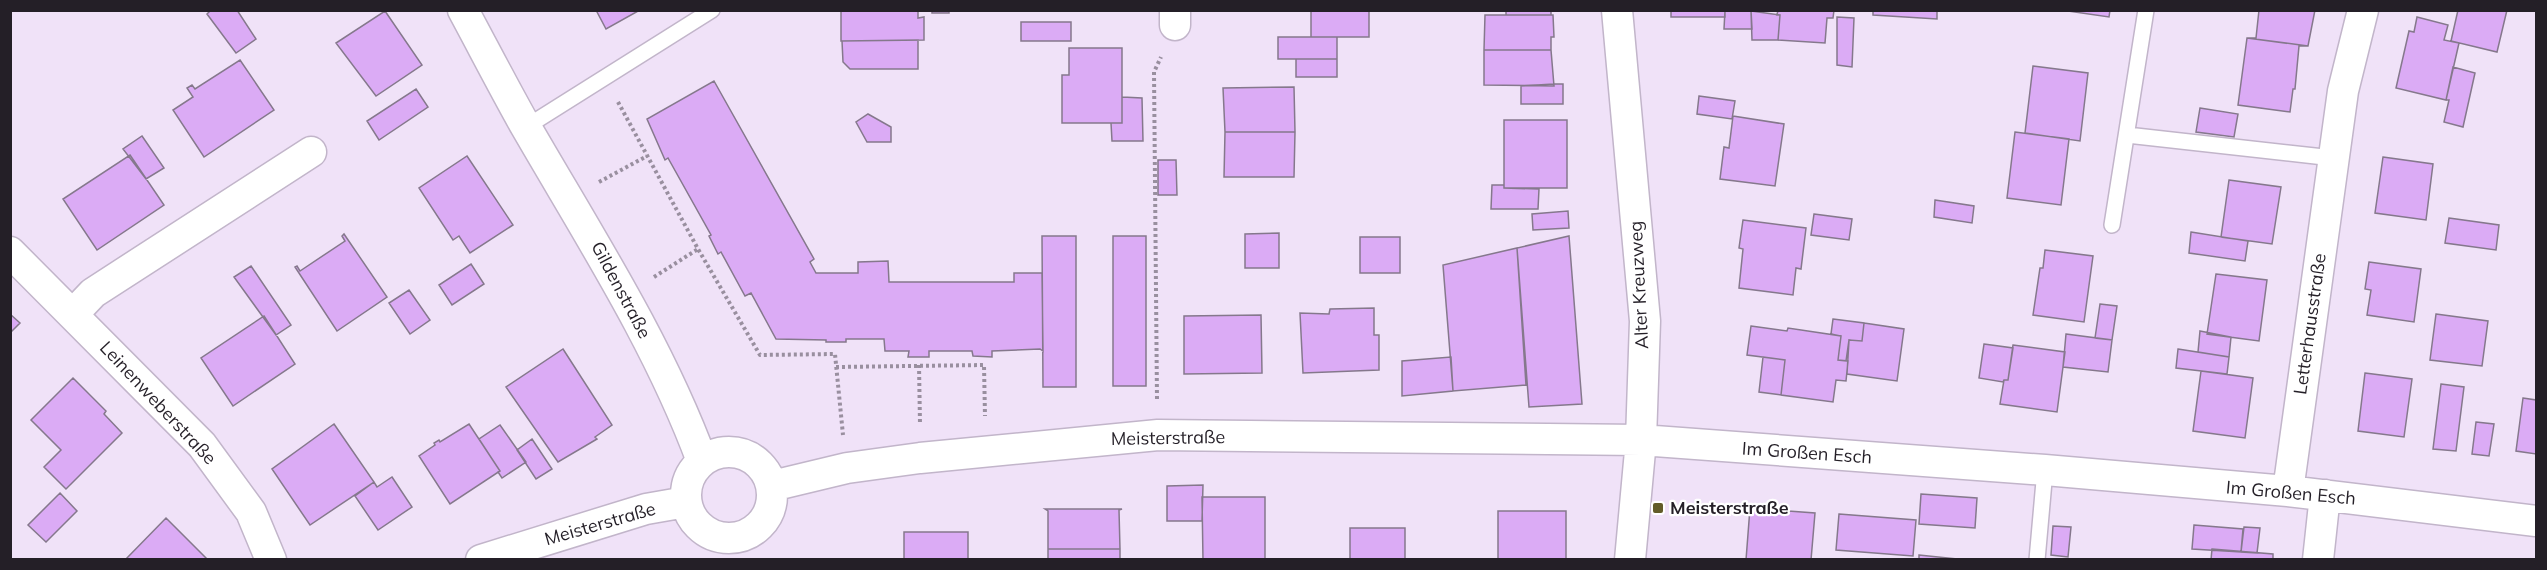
<svg xmlns="http://www.w3.org/2000/svg" width="2547" height="570" font-family="Mulish,sans-serif">
  <style>
    .building { fill: #dbabf5; stroke: #85788c; stroke-width: 1.5 }
    .lines { fill: none; stroke-linecap: round; stroke-linejoin: round }
    .service-casing { stroke: #c2b5ca; stroke-width: 18 }
    .minor-casing { stroke: #c2b5ca; stroke-width: 33 }
    .path { stroke: #998f9f; stroke-width: 4; stroke-dasharray: 3 3; stroke-linecap: butt }
    .service { stroke: #fff; stroke-width: 15 }
    .minor { stroke: #fff; stroke-width: 30 }
    .poi-dot { fill: #625c29; stroke: #fff; stroke-width: 2 }
    .labels { text-anchor: middle; stroke-width: 4.5; stroke-linejoin: round; paint-order: stroke }
    .street-label { font-size: 18px; fill: #241f27; stroke: #fff }
    .poi-label { font-size: 18px; font-weight: bold; fill: #241f27; stroke: #fff; text-anchor: start }
  </style>
  <rect width="100%" height="100%" fill="#f0e2f8"/>
  <path class="building" d="M211 10H237L256 39 236 53 207 14Z
    M596 10H640L606 29Z
    M841 10H918V18L924 17V40L841 41Z
    M932 10H949V13H932Z
    M1311 10H1369V37H1311Z
    M1506 10H1551V15H1506Z
    M1671 10H1725V17H1671Z
    M1725 10H1751L1752 29H1724Z
    M1778 10H1834L1833 18H1827L1825 43 1778 40 1780 15H1777Z
    M1873 10H1937V19L1873 15Z
    M2061 10H2110L2109 17Z
    M2259 10H2315L2308 46 2247 38H2256Z
    M2458 10H2507L2497 52 2451 41Z
    M385 11 422 65 376 96 336 43Z
    M1751 11 1780 15 1778 40H1752Z
    M1485 15H1553L1554 37H1551V50H1484Z
    M1837 17 1854 18 1852 67 1837 65Z
    M2417 17 2448 25 2444 40 2459 43 2446 100 2396 88 2409 31 2414 32Z
    M1021 22H1071V41H1021Z
    M1278 37H1337V59H1278Z
    M2247 38 2308 46H2299L2295 89H2293L2290 112 2238 105Z
    M918 40V69H850L843 62 842 41Z
    M1069 48H1122V123H1062V75H1069Z
    M1484 50H1551L1554 86 1484 85Z
    M1296 59H1337V77H1296Z
    M240 60 274 110 204 157 173 110 193 97 187 88 192 85 195 89Z
    M2033 66 2088 73 2080 141 2025 133Z
    M2453 67 2475 73 2463 127 2444 122 2449 100H2446Z
    M714 81 814 259 810 262 816 273H858V262L888 261 889 282H1014V273H1042L1043 351 1040 349 992 351V357L973 356 972 351H929V357H908L909 351H885L884 339H846V342H826V340L776 339 751 293 745 296 721 252 718 254 709 236 711 235 668 158 665 160 647 119Z
    M1554 84H1563V104H1521V86Z
    M1294 87 1295 132H1225L1223 88Z
    M416 89 428 107 379 140 367 121Z
    M1699 96 1735 101 1732 119 1697 114Z
    M1122 97 1142 98 1143 141H1112L1111 123H1122Z
    M2200 108 2238 114 2234 137 2196 132Z
    M868 114 891 127V142H867L856 122Z
    M1733 116 1784 124 1775 186 1720 179 1724 147 1729 148Z
    M1504 120H1567V188H1504Z
    M1225 132H1295L1294 177H1224Z
    M2015 132 2069 139 2061 205 2007 198Z
    M142 136 164 168 146 179 123 149Z
    M130 155 164 205 97 250 63 199Z
    M467 156 513 225 470 253 459 236 453 240 419 188Z
    M2383 157 2433 164 2426 220 2375 213Z
    M1158 160H1176L1177 195H1158Z
    M2229 180 2281 187 2272 244 2221 237Z
    M1492 185H1504V188L1539 189 1538 209H1491Z
    M1935 200 1974 206 1972 223 1934 217Z
    M1568 211 1569 228 1533 230 1532 214Z
    M1814 214 1852 219 1849 240 1811 235Z
    M2449 218 2499 225 2496 250 2445 243Z
    M1743 220 1806 228 1801 269 1796 268 1793 295 1739 288 1743 249 1739 248Z
    M2191 232 2248 241 2245 261 2189 253Z
    M1279 233V268H1245V234Z
    M344 234 387 297 337 331 295 267 297 266 300 271 345 241 342 236Z
    M1042 236H1076V387H1043Z
    M1113 236H1146V386H1113Z
    M1569 236 1582 404 1529 407 1517 248Z
    M1360 237H1400V273H1360Z
    M1517 248 1526 385 1453 391 1443 265Z
    M2045 250 2093 256 2084 322 2033 315 2040 268H2043Z
    M2369 262 2421 269 2414 322 2367 315 2371 290 2365 289Z
    M471 264 484 284 452 305 439 285Z
    M251 266 291 325 276 335 234 277Z
    M2216 274 2267 280 2259 341 2207 334Z
    M409 290 430 320 410 334 389 303Z
    M2100 304 2117 306 2112 340 2095 338Z
    M1374 308V335H1379V370L1303 373 1300 313 1329 314 1330 309Z
    M10 314 20 323 10 333Z
    M2436 314 2488 321 2482 366 2430 360Z
    M1261 315 1262 373 1184 374V316Z
    M264 316 295 364 233 406 201 358Z
    M1833 319 1864 323 1862 341 1849 340 1846 361 1838 360 1841 336 1831 334Z
    M1864 323 1904 329 1897 381 1847 374 1849 340 1862 341Z
    M1751 326 1787 331 1788 328 1841 336 1838 360 1848 361 1846 381 1836 380 1833 402 1781 395 1785 360 1747 355Z
    M2200 331 2231 337 2229 357 2198 352Z
    M2066 334 2112 340 2108 372 2063 367Z
    M1984 344 2013 348 2008 380H2004L2003 382 1979 378Z
    M2013 345 2065 352 2057 412 2000 404 2004 380H2008Z
    M563 349 612 425 595 437 597 439 558 462 506 387Z
    M2178 349 2229 357 2227 374 2176 368Z
    M1451 357 1453 391 1402 396V361Z
    M1763 357 1785 360 1781 395 1759 392Z
    M2201 371 2253 378 2245 438 2193 431Z
    M2365 373 2412 379 2404 437 2358 431Z
    M73 378 106 411 104 414 122 433 66 489 44 467 61 450 31 420Z
    M2441 384 2464 387 2456 451 2433 449Z
    M2523 398 2536 400V454L2516 451Z
    M2476 422 2494 424 2489 456 2472 454Z
    M334 424 374 482 310 525 272 469Z
    M469 424 500 471 450 504 419 456 435 445 434 443 439 440 440 442Z
    M500 425 526 462 502 478 498 472 500 471 479 439Z
    M532 439 552 469 536 479 517 450Z
    M392 477 412 507 378 530 355 496 374 482 377 487Z
    M1203 485 1202 521H1167V486Z
    M60 493 77 511 46 542 28 525Z
    M1921 494 1977 498 1975 528 1919 524Z
    M1202 497H1265V560H1203Z
    M1750 508 1815 513 1811 560H1746Z
    M1045 509H1122L1119 510 1120 549H1048V511Z
    M1498 511H1566V560H1498Z
    M1839 514 1916 520 1913 556 1836 550Z
    M166 518 208 560H125Z
    M2194 525 2243 529 2241 552 2192 549Z
    M2053 526 2071 527 2068 557 2051 555Z
    M2244 527 2260 528 2257 553 2241 552Z
    M1350 528H1405V560H1350Z
    M904 532H968V560H904Z
    M1048 549H1120V560H1048Z
    M2212 549 2273 554V560H2211Z
    M1919 555 1967 560H1919Z"/>
  <g class="lines">
    <g class="service-casing">
      <path id="service" d="M526 127 712 10
        M2127 135 2333 158
        M2112 225 2146 10
        M2037 560 2045 470"/>
    </g>
    <g class="minor-casing">
      <path id="minor" d="M463 10C484 49 504 88 526 127 589 236 658 342 702 461
        M1617 10 1645 321 1641 440 1630 560
        M1175 25V10
        M10 252 202 445 251 512 271 560
        M73 314 93 293 311 152
        M686 495a43 43 0 1 1 86 0a43 43 0 1 1-86 0Z
        M772 486 847 468 920 458 1158 435 1641 440 2045 470 2288 491 2536 521
        M2288 491 2343 91 2363 10
        M481 560 646 509 686 502
        M2318 560 2325 495"/>
    </g>
    <path class="path" d="M618 102 698 249 760 355 835 354 843 435
      M599 182 647 156
      M654 277 698 249
      M919 365 920 424
      M836 367 984 365 985 416
      M1157 399 1154 72 1161 57"/>
    <use href="#service" class="service"/>
    <use href="#minor" class="minor"/>
  </g>
  <rect class="poi-dot" x="1652" y="502" width="12" height="12" rx="3"/>
  <g class="labels">
    <g class="street-label">
      <text transform="translate(1639 285) rotate(-93)" y="6">Alter Kreuzweg</text>
      <text transform="translate(621 290) rotate(62)" y="6">Gildenstraße</text>
      <text transform="translate(2310 324) rotate(-82)" y="6">Letterhausstraße</text>
      <text transform="translate(158 403) rotate(47)" y="6">Leinenweberstraße</text>
      <text transform="translate(1168 438) rotate(-1)" y="6">Meisterstraße</text>
      <text transform="translate(1807 453) rotate(4)" y="6">Im Großen Esch</text>
      <text transform="translate(2291 493) rotate(5)" y="6">Im Großen Esch</text>
      <text transform="translate(600 524) rotate(-16)" y="6">Meisterstraße</text>
    </g>
    <g class="poi-label">
      <text x="1670" y="514">Meisterstraße</text>
    </g>
  </g>
  <rect width="2547" height="570" fill="none" stroke="#241f27" stroke-width="24"/>
</svg>
